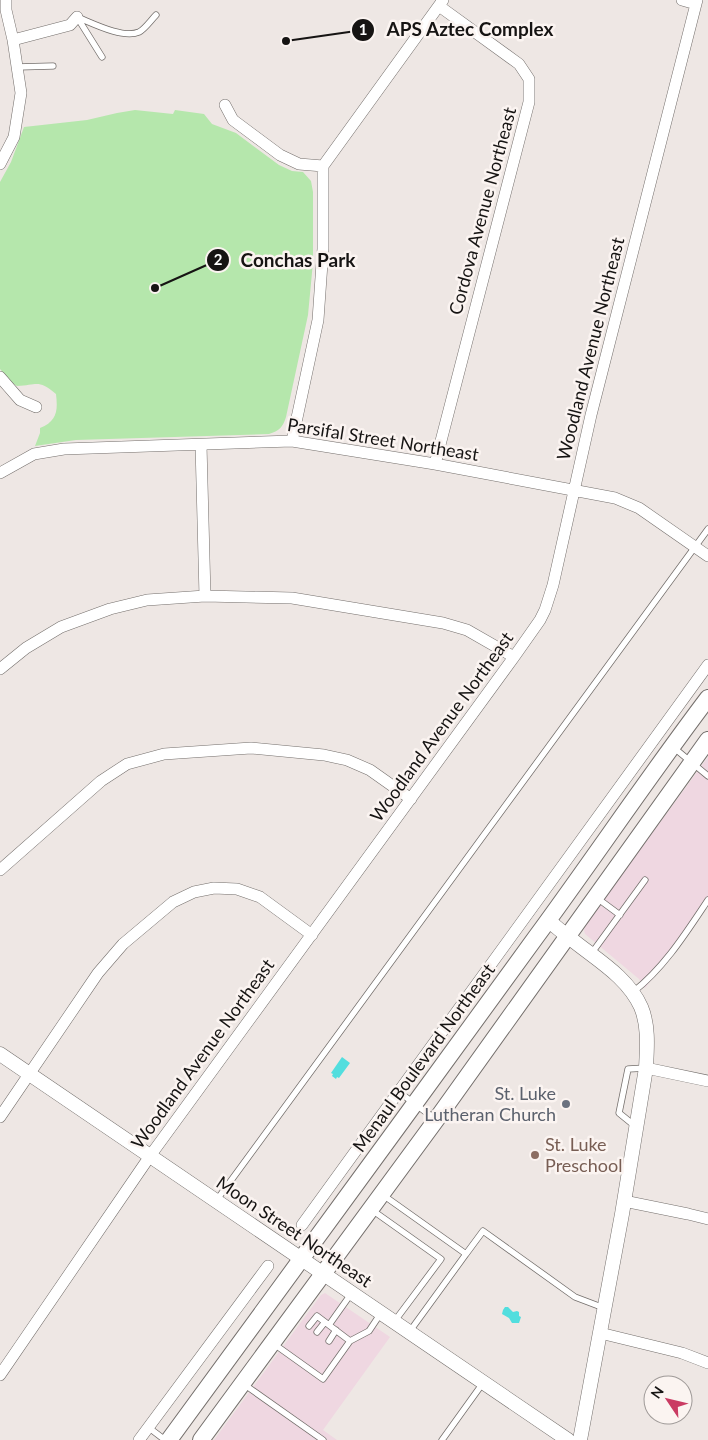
<svg xmlns="http://www.w3.org/2000/svg" width="708" height="1440" font-family="Lato,sans-serif">
  <style>
    .commercial { fill: #efd7e1 }
    .green { fill: #b5e7ac }
    .water { fill: #52dede }
    .lines { fill: none; stroke-linecap: round; stroke-linejoin: round }
    .service-casing { stroke: #746f6c; stroke-width: 7 }
    .minor-casing { stroke: #746f6c; stroke-width: 12 }
    .tertiary-casing { stroke: #746f6c; stroke-width: 15 }
    .secondary-casing { stroke: #746f6c; stroke-width: 18 }
    .service { stroke: #fff; stroke-width: 5.5 }
    .minor { stroke: #fff; stroke-width: 11 }
    .tertiary { stroke: #fff; stroke-width: 14 }
    .secondary { stroke: #fff; stroke-width: 16 }
    .worship-dot { fill: #6b7280; stroke: #fbf4f1; stroke-width: 2 }
    .education-dot { fill: #8d6e63; stroke: #fbf4f1; stroke-width: 2 }
    .labels { text-anchor: middle; stroke-width: 5; stroke-linejoin: round; paint-order: stroke }
    .street-label { font-size: 18px; fill: #161413; stroke: #fbf4f1 }
    .worship-label { font-size: 18px; fill: #5b616d; stroke: #fbf4f1; text-anchor: end }
    .education-label { font-size: 18px; fill: #785e54; stroke: #fbf4f1; text-anchor: start }
    .leader { fill: none; stroke: #161413; stroke-width: 2 }
    .callout-dot { fill: #161413; stroke: #fbf4f1; stroke-width: 2 }
    .mark-label { font-size: 15px; text-anchor: middle; font-weight: bold; fill: #fff }
    .callout-label { font-size: 19px; text-anchor: middle; font-weight: bold; fill: #161413; stroke: #fbf4f1; stroke-width: 5; stroke-linejoin: round; paint-order: stroke }
  </style>
  <rect width="100%" height="100%" fill="#eee7e4"/>
  <path class="commercial" d="M708 757V905L689 934 645 988 639 979 585 934 584 930 585 925Z
    M325 1293 390 1337 323 1430 337 1440H214L321 1295Z"/>
  <path class="green" d="M135 110 173 114 175 110 204 114 212 124 236 133 279 165 292 171 303 172 311 181 313 192V262L308 315 286 417C283 427 279 431 269 434L76 440 35 446 40 433V428C57 421 58 411 56 394 38 379 38 385 17 386L11 382 0 369V182L11 162 24 127 87 120 117 113Z"/>
  <path class="water" d="M342 1057 350 1063 339 1078 337 1077 336 1079 332 1076 333 1074 331 1073Z
    M505 1307H508L513 1312 517 1311 519 1312V1316L521 1317 519 1323H512L509 1318 502 1314 503 1310Z"/>
  <g class="lines">
    <g class="service-casing">
      <path id="service" d="M77 17C92 23 123 39 139 32 145 29 151 20 156 15
        M77 17 102 57
        M17 67 53 66
        M673 747 708 776
        M597 898 620 915
        M591 954 645 880
        M633 992C664 968 686 933 708 900
        M399 1092 435 1119
        M635 1126 619 1113 628 1069 646 1068
        M383 1195 466 1254 483 1231 575 1297 604 1308
        M216 1201 708 529
        M372 1210 441 1259 394 1322
        M329 1325 351 1294
        M410 1331 466 1254
        M317 1332 325 1322
        M329 1341 336 1330
        M350 1341 369 1331 381 1313
        M274 1344 323 1379 350 1341 317 1316 309 1326
        M245 1385 323 1440
        M148 1427 165 1440
        M442 1440 483 1383"/>
    </g>
    <g class="minor-casing">
      <path id="minor" d="M682 0 696 4
        M13 40 70 25 77 17
        M225 105 233 120 280 155 299 164 323 166
        M0 164 14 137 21 93 13 40 6 10V0
        M0 377 20 400 36 407
        M292 441 318 320 323 249V166L443 0
        M201 445 205 596
        M435 464 529 102V79L519 64 439 6
        M0 473 34 454 64 449 292 441 435 464 615 498 639 508 708 556
        M0 669 26 648 61 627 110 609 147 600 205 596 292 598 443 623 467 630 514 657
        M0 870 101 781 127 764 164 754 251 748 324 755 347 760 370 770 411 799
        M646 1068 708 1081
        M0 1117 98 973 123 944 173 902 194 892 214 888 237 889 260 897 312 935
        M624 1201 688 1214 708 1219
        M302 1225 708 665
        M600 1333 682 1353 708 1363
        M0 1375 150 1156 514 657 540 620 545 610 553 585 591 415 697 0
        M139 1440 268 1266"/>
    </g>
    <g class="tertiary-casing">
      <path id="tertiary" d="M548 920C557 928 566 935 575 942 599 961 628 978 641 1007 649 1026 647 1048 646 1068L622 1214 580 1440
        M0 1054 568 1440"/>
    </g>
    <g class="secondary-casing">
      <path id="secondary" d="M169 1440C292 1272 414 1105 536 937 594 858 649 776 708 698
        M201 1440 436 1120 708 740"/>
    </g>
    <use href="#service" class="service"/>
    <use href="#minor" class="minor"/>
    <use href="#tertiary" class="tertiary"/>
    <use href="#secondary" class="secondary"/>
  </g>
  <circle class="worship-dot" cx="566" cy="1104" r="5"/>
  <circle class="education-dot" cx="535" cy="1155" r="5"/>
  <g class="labels">
    <g class="street-label">
      <text transform="translate(483 211) rotate(-75)" y="6">Cordova Avenue Northeast</text>
      <text transform="translate(591 349) rotate(-76)" y="6">Woodland Avenue Northeast</text>
      <text transform="translate(383 440) rotate(9)" y="6">Parsifal Street Northeast</text>
      <text transform="translate(442 727) rotate(-54)" y="6">Woodland Avenue Northeast</text>
      <text transform="translate(203 1054) rotate(-54)" y="6">Woodland Avenue Northeast</text>
      <text transform="translate(424 1058) rotate(-54)" y="6">Menaul Boulevard Northeast</text>
      <text transform="translate(294 1232) rotate(34)" y="6">Moon Street Northeast</text>
    </g>
    <g class="worship-label">
      <text x="556" y="1100">St. Luke<tspan x="556" dy="21">Lutheran Church</tspan></text>
    </g>
    <g class="education-label">
      <text x="545" y="1151">St. Luke<tspan x="545" dy="21">Preschool</tspan></text>
    </g>
  </g>
  <path class="leader" d="M286 41L363 30M155 288L218 260"/>
  <g class="callout-dot">
    <circle cx="286" cy="41" r="5"/>
    <circle cx="155" cy="288" r="5"/>
    <circle cx="363" cy="30" r="12"/>
    <circle cx="218" cy="260" r="12"/>
  </g>
  <g class="mark-label">
    <text x="363" y="35">1</text>
    <text x="218" y="265">2</text>
  </g>
  <g class="callout-label">
    <text x="470" y="36">APS Aztec Complex</text>
    <text x="298" y="267">Conchas Park</text>
  </g>
  <g transform="translate(668 1400) rotate(305)"><circle r="24" fill="#fbf4f1" stroke="#9f9a98"/>
  <path d="M0-4L9 19L0 12L-9 19Z" fill="#ca3b63"/>
  <text y="-8" font-size="14" font-weight="bold" text-anchor="middle" fill="#161413">N</text>
  </g>
</svg>
